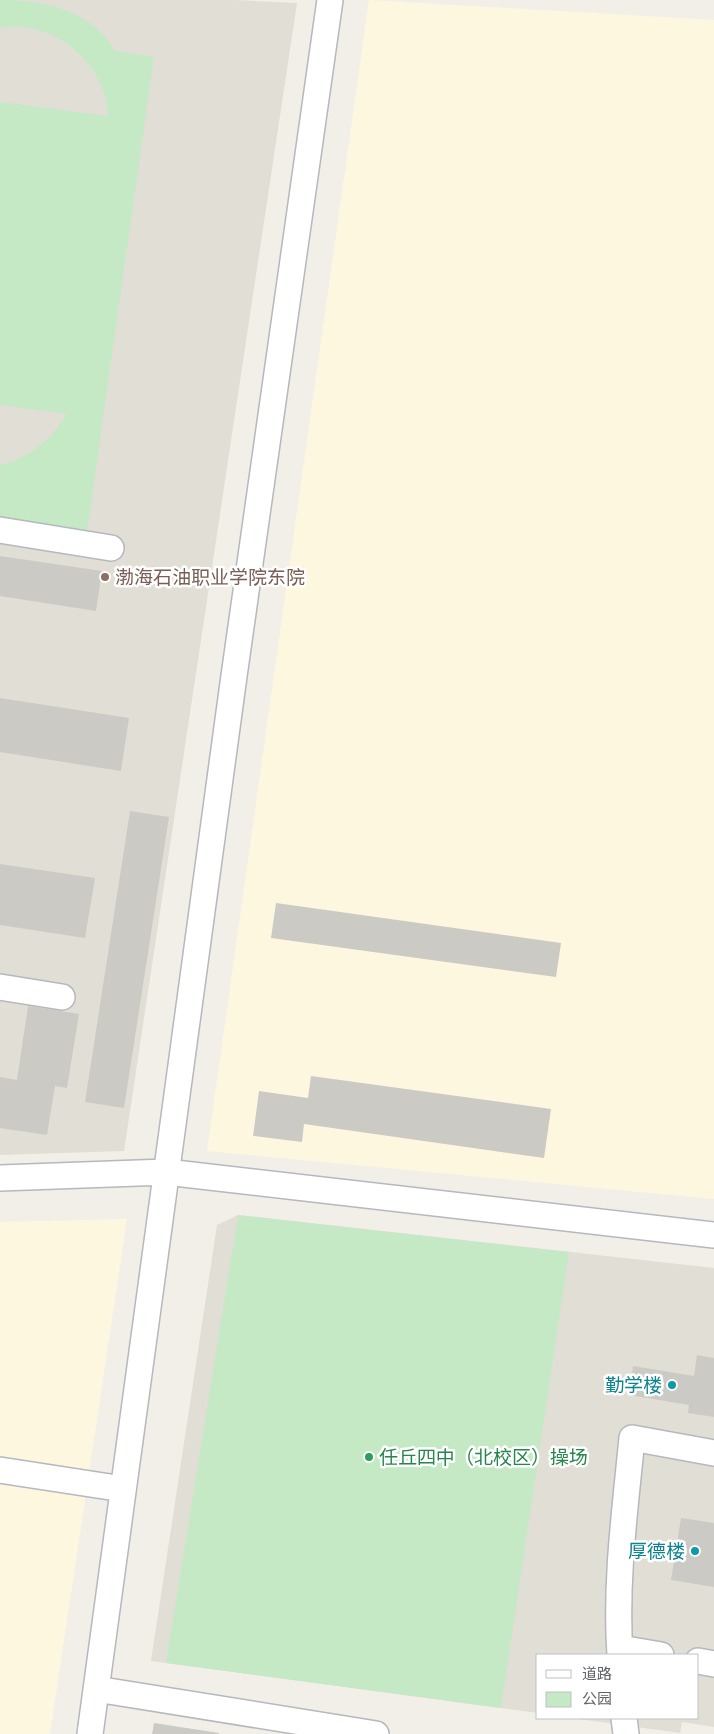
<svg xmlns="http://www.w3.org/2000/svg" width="714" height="1734" font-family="Karla,'Noto Sans SC',sans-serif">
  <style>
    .commercial { fill: #fef7e0 }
    .education { fill: #e1ded6 }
    .green { fill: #c5e8c5 }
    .building { fill: #cccac5 }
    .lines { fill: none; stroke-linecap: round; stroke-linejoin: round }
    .minor-casing { stroke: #b5b8bc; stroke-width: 28 }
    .minor { stroke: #fff; stroke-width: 25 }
    .education-dot { fill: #8d6e63; stroke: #fff; stroke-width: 2 }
    .culture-dot { fill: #0f9aa8; stroke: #fff; stroke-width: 2 }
    .leisure-dot { fill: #2e9e5b; stroke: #fff; stroke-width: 2 }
    .labels { text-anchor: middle; stroke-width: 5; stroke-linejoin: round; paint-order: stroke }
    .education-label { font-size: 19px; fill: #785e54; stroke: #fff; text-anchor: start }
    .culture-label { font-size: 19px; fill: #0d838f; stroke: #fff; text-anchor: end }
    .leisure-label { font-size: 19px; fill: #27864d; stroke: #fff; text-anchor: start }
  </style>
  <rect width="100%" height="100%" fill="#f1efe8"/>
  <path class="commercial" d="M369 0 714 20V1199L207 1151Z
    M127 1219 50 1734H0V1222Z"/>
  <path class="education" d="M0 0H235L297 3 124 1151 0 1155Z
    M238 1215 714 1268V1727L682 1722 680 1733 571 1718H698V1655H538V1713L151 1661 217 1225Z"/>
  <path class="green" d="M0 0C43 0 93 10 115 51L154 57 87 532 0 518V465C30 458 51 439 67 414L0 405V102L108 116C107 64 53 18 0 28Z
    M238 1215 569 1252 501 1708 166 1663Z"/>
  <path class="building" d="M0 556 102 571 96 611 0 596Z
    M0 698 129 718 121 771 0 752Z
    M130 811 169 817 124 1108 85 1102Z
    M0 864 95 878 85 938 0 925Z
    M276 903 561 943 556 977 271 938Z
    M28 1006 79 1014 67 1088 55 1086 47 1135 0 1128V1077L17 1080Z
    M311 1076 551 1109 544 1158 304 1124 302 1142 253 1136 259 1091 308 1098Z
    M697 1355 714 1358V1417L688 1413 689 1405 629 1395 633 1366 694 1376Z
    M681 1518 714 1523V1587L671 1580Z
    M154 1723 219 1733V1734H152Z"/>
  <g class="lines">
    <g class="minor-casing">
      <path id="minor" d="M0 530 111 548
        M0 987 62 997
        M0 1178 166 1172 714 1235
        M0 1470 123 1489
        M620 1648 661 1655
        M620 1655C615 1583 625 1510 632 1438L714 1453
        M698 1661 714 1664
        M96 1689 376 1734
        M624 1718 626 1734
        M90 1734 234 676 330 0"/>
    </g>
    <use href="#minor" class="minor"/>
  </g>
  <circle class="education-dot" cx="105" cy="577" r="5"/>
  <g class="culture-dot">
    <circle cx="672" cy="1385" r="5"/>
    <circle cx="695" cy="1551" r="5"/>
  </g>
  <circle class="leisure-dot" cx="369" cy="1457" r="5"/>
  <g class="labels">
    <g class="education-label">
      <text x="115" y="584">渤海石油职业学院东院</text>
    </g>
    <g class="culture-label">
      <text x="662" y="1392">勤学楼</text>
      <text x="685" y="1558">厚德楼</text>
    </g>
    <g class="leisure-label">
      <text x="379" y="1464">任丘四中（北校区）操场</text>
    </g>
  </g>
  <rect x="536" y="1654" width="162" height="65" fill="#ffffff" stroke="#bfc1c3"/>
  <rect x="546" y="1670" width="25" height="8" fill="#ffffff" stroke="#bfc1c3"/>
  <text x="582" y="1679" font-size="15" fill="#5f6368">道路</text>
  <rect x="546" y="1692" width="25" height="15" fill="#c5e8c5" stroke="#bfc1c3"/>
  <text x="582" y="1704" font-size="15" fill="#5f6368">公园</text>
</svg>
